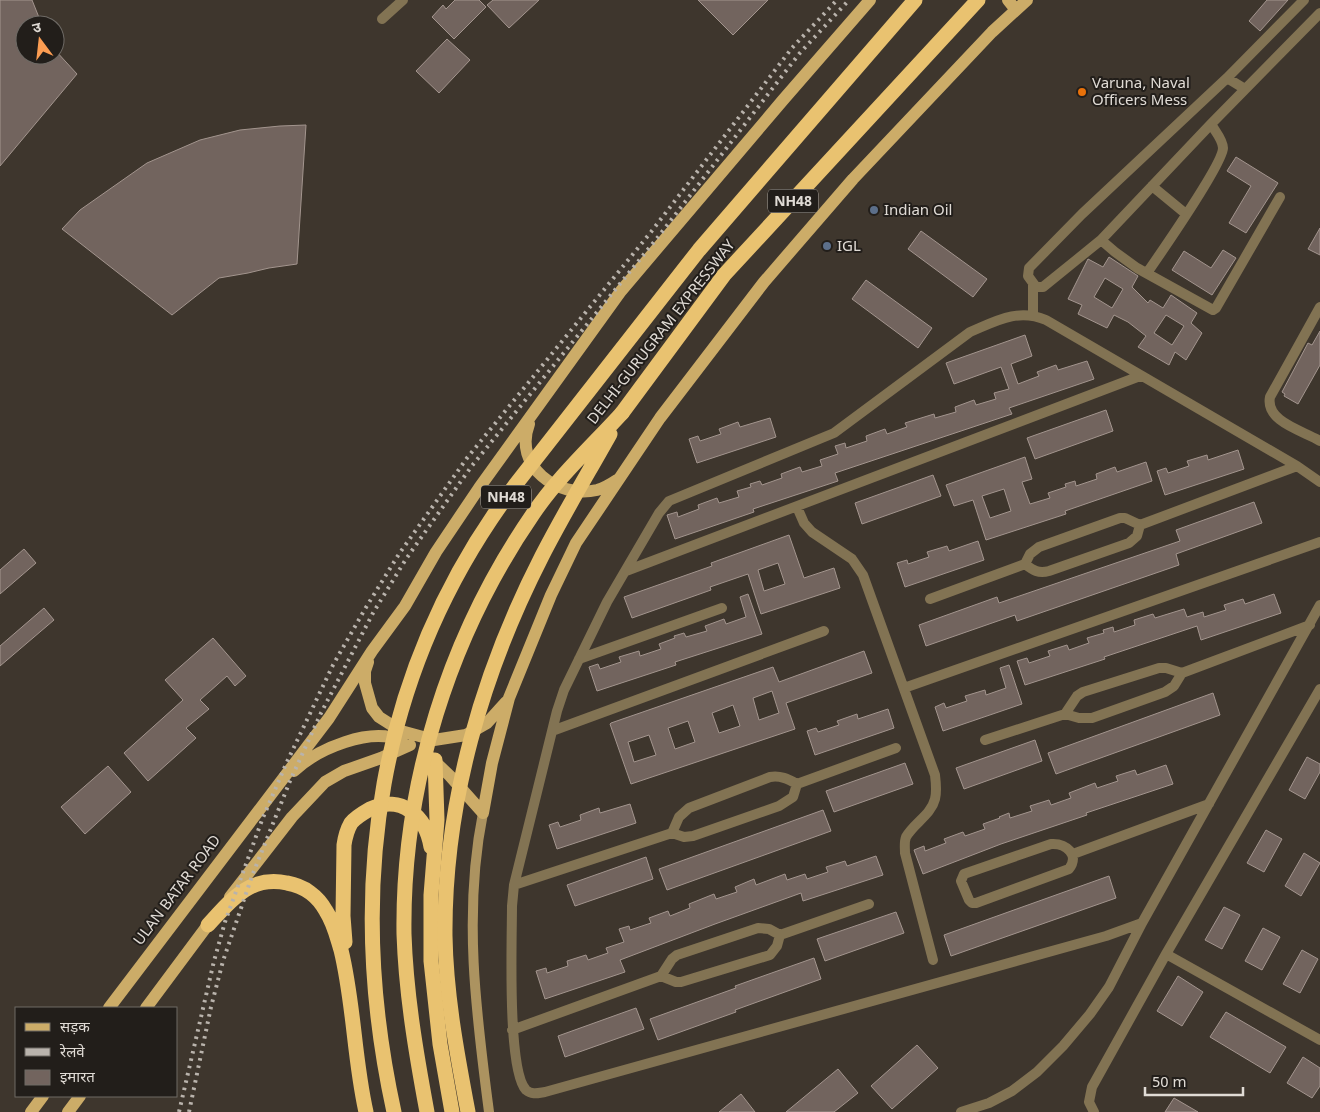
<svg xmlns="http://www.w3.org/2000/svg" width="1320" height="1112" font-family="Georgia,'Noto Sans Devanagari',serif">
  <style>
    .building { fill: #72645e; stroke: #a3958e; fill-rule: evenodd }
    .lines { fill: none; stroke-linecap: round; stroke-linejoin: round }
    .minor { stroke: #827353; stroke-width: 10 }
    .secondary { stroke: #ac9360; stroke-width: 10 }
    .primary { stroke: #ccac68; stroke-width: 12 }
    .motorway { stroke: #e9c270; stroke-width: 15 }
    .rail { stroke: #b9b3ac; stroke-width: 4; stroke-dasharray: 2.5 5; stroke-linecap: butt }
    .motorway-bridge { stroke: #e9c270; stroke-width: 15 }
    .food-dot { fill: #e8710a; stroke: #221e1a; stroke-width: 2 }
    .service-dot { fill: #5c6f8a; stroke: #221e1a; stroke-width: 2 }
    .labels { text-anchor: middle; stroke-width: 4; stroke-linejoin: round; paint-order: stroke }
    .shield { fill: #221e1a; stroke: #a7a29d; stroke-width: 1 }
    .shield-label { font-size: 14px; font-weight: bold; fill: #e0dbd5 }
    .poi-label { font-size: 15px; fill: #e0dbd5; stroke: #221e1a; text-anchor: start }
    .street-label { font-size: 15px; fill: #e0dbd5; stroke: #221e1a }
  </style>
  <rect width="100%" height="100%" fill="#3e362d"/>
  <path class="building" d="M0 0H32L42 25H25V55L55 56V50L77 74 0 166Z
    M455 0H479L486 7 454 39 432 17 443 5 446 9Z
    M493 0H539L509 28 487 5Z
    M698 0H768L733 35Z
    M1267 0H1288L1260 31 1249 21Z
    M447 39 470 60 439 93 416 71Z
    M306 125 297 264 269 268 248 273 219 278 172 315 62 229 80 210 147 163 200 140 240 130 280 126Z
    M1236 157 1278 183 1246 233 1229 223 1251 186 1227 171Z
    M1320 228V255L1308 249Z
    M921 231 987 279 973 297 908 249Z
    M1223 250 1236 258 1212 295 1172 270 1184 251 1211 268Z
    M1109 257 1138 276 1132 287 1148 303 1150 300 1163 308 1171 295 1197 313 1191 323 1202 333 1186 360 1175 352 1169 365 1138 347 1146 336 1128 322 1114 315 1107 328 1078 314 1082 305 1068 299 1088 259 1103 267ZM1105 278 1123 289 1112 308 1094 297ZM1166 315 1184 326 1172 345 1154 333Z
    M866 280 932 328 918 348 852 299Z
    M1320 331V365L1298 404 1284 396 1285 394 1282 392 1308 343 1312 345Z
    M1025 335 1032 356 1011 364 1018 384 1039 376 1037 372 1056 365 1058 370 1087 361 1094 379 1009 408 1012 414 835 473 838 481 753 509 754 512 675 539 667 515 677 512 678 517 699 509 698 505 717 498 719 503 739 497 737 491 751 487 750 484 760 481 762 485 782 478 781 474 800 467 802 472 822 466 820 460 838 454 835 446 845 443 846 448 867 441 866 436 885 429 887 434 907 427 905 423 934 414 935 418 956 412 955 407 974 400 976 405 996 399 994 393 1009 389 1001 367 954 384 946 363Z
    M1106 410 1113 431 1035 459 1027 438Z
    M770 418 776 437 697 463 689 439 698 436 700 441 721 434 719 429 738 422 740 427Z
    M1238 450 1244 469 1165 495 1157 471 1166 468 1168 473 1189 466 1187 461 1207 455 1208 460Z
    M1025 457 1032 479 1022 482 1030 504 1050 498 1048 493 1066 487 1065 484 1075 481 1076 486 1097 479 1096 474 1115 467 1117 472 1146 462 1152 481 1065 511 1066 514 986 540 973 500 954 506 946 485ZM1004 489 1011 511 990 518 982 496Z
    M933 475 941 496 862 524 855 503Z
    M1254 502 1262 523 1176 554 1179 565 1017 621 1015 615 926 646 919 625 997 597 999 603 1180 541 1176 530Z
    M789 535 804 578 834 568 840 588 761 614 748 574 710 587 711 590 632 618 624 597 712 566 711 563ZM778 563 785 584 764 591 758 570Z
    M978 541 984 560 905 587 897 563 907 560 908 564 929 557 927 552 947 546 949 551Z
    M24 549 36 563 0 594V570Z
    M748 594 762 634 675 662 676 665 597 691 589 667 598 664 600 669 621 662 619 657 639 651 640 656 661 649 659 644 675 638 674 636 684 633 686 637 707 631 705 626 724 619 726 624 746 617 740 597Z
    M1274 594 1281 613 1201 640 1197 626 1104 657 1105 659 1025 685 1017 661 1027 658 1029 663 1050 656 1048 651 1067 645 1069 650 1089 643 1087 638 1104 633 1103 630 1113 627 1114 632 1135 625 1134 620 1153 614 1155 618 1184 609 1187 617 1203 612 1204 617 1226 610 1224 605 1243 599 1245 604Z
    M44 608 54 620 0 666V646Z
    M213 638 246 676 235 686 227 676 200 700 209 709 186 728 196 738 148 781 124 753 183 700 165 680Z
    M864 651 872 673 786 703 795 729 631 784 610 724 611 723 773 667 779 682ZM772 691 779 713 759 720 753 698ZM733 705 740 726 719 733 712 713ZM688 721 695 742 675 749 668 728ZM649 735 656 755 634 762 628 742Z
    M1009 665 1022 704 943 731 935 707 944 703 946 708 967 701 965 696 985 690 986 695 1006 688 1000 668Z
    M1213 693 1220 715 1056 774 1048 753Z
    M888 709 894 728 815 755 807 731 816 728 818 732 839 725 837 721 857 714 858 719Z
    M1035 740 1042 761 964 789 956 768Z
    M1307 757 1320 764V772L1305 799 1289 790Z
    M905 763 913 784 834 812 826 791Z
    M1166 765 1173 784 1086 813 1087 815 1001 844 923 874 914 850 924 846 925 851 946 843 944 839 963 832 965 836 985 829 983 824 1000 818 999 817 1009 813 1010 818 1032 811 1030 806 1049 800 1051 805 1071 798 1069 793 1095 783 1097 788 1118 781 1116 776 1135 770 1137 775Z
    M108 766 131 792 85 834 61 807Z
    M630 804 636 823 557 849 549 825 558 822 560 827 581 820 580 815 599 808 600 813Z
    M823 810 831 831 667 890 659 869Z
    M1266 830 1282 839 1264 872 1247 863Z
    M1304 853 1320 863 1301 896 1285 886Z
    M876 856 883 875 803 901 801 893 715 924 620 960 625 972 545 999 536 971 546 968 547 973 568 966 567 961 586 955 588 960 608 953 606 948 624 942 619 929 629 926 630 930 651 923 649 918 668 911 670 916 690 908 689 904 714 894 716 899 737 892 735 887 754 879 756 885 785 874 787 880 805 874 807 879 828 872 826 867 845 861 847 866Z
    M646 857 653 879 575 906 567 885Z
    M1109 876 1116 898 951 956 944 935Z
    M1224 907 1240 915 1222 949 1205 940Z
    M896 912 904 933 825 961 817 939Z
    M1263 928 1280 937 1262 970 1245 961Z
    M1302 950 1318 959 1300 993 1283 984Z
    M814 958 821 979 735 1010 736 1012 658 1040 650 1019 736 988 735 986Z
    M1178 976 1203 992 1182 1026 1157 1011Z
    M636 1008 644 1029 565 1057 558 1036Z
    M1226 1012 1286 1047 1270 1073 1210 1037Z
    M917 1045 938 1068 892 1109 871 1086Z
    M1303 1057 1320 1068V1086L1312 1098 1287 1083Z
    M838 1069 858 1093 834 1112H786Z
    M741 1094 755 1112H719Z
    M1174 1098 1198 1112H1165Z"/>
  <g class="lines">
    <path class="minor" d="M1304 0 1227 78 1082 214 1029 268 1028 276 1036 287H1043L1101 240 1211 124 1320 13
      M382 19 403 0
      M1227 78 1245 89
      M1152 186 1186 214
      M1101 240 1115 252 1137 268 1213 310 1216 308 1280 197
      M1147 273C1160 254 1223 164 1223 148 1223 140 1215 131 1211 124
      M1033 285V315
      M1320 307 1270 397C1265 422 1304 431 1320 441
      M797 507 804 523 812 532 852 559 863 575 935 775C936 783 937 791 935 799 931 815 914 823 906 837 904 842 905 848 905 853L933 960
      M1025 564C1033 570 1038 574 1049 571L1129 543 1137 536 1140 525
      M626 571 1140 376
      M930 599 1025 564 1030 554 1039 547 1120 518H1125L1140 525 1297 466
      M579 659 722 608
      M904 688 1320 542
      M1065 714 1077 696 1083 692 1159 668H1166L1182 673
      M552 731 824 631
      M985 740 1065 714 1079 718H1092L1165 692 1174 686 1182 673 1310 625
      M672 833 679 817 689 808 770 777C780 775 788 779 797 784L896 748
      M1051 844C1066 843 1080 855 1069 869L976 903H972L969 900 961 881 964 874Z
      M1073 854 1209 804
      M514 885 672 833 684 837 693 836 779 806 793 797 797 784
      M1142 923 1106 936 545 1092C538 1093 532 1095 526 1090 507 1070 512 938 512 906L514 885 557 711 564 690 607 602 659 513 669 501 834 433 970 332C996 321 1018 308 1046 320L1297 466 1320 482
      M1166 954 1320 1040
      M661 976 676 982H681L770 955 777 946 780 935
      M512 1030 661 976 672 959 677 955 758 928 769 929 780 935 869 904
      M961 1112 989 1103 1012 1091 1037 1072 1063 1046 1090 1014 1109 987 1142 923 1320 605
      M1094 1112 1089 1102 1092 1087 1166 954 1320 689"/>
    <path class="secondary" d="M483 813C463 912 476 1013 489 1112"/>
    <path class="primary" d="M1008 0 1016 10
      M529 424C513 466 557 499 597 490 605 488 611 484 617 480
      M368 662 365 671V683L372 708 379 717 401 731 434 740 466 735 487 723 506 702
      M430 757 450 776 483 813
      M294 771C317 749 371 726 402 741
      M483 813 492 763 509 698 551 595 576 543 660 418 764 282 853 179 992 32 1027 0
      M230 897 292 817 325 782 344 771 381 758 410 745
      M109 1008 329 718 372 651 405 606 436 552 479 488 621 291 783 100 870 0
      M146 1008 213 918
      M31 1112 43 1096
      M68 1112 80 1096"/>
    <path class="motorway" d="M622 413 724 275 978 0
      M435 760 437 820 431 895V961L440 1044 452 1112
      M208 925C231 900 250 875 287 883 304 886 318 896 326 911 334 923 337 937 341 950 354 1003 354 1059 366 1112
      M345 942 343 916 344 845C345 838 347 830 351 823 356 817 363 813 370 809 401 794 426 816 431 847"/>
    <path class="rail" d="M179 1112 214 961 225 922 262 820 286 764 333 665 365 609 399 554 467 458 651 232 792 48 837 0
      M189 1112 211 1007 223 961 252 876 290 781 321 713 373 613 406 559 471 467 658 237 799 54 849 0"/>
    <path class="motorway-bridge" d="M394 1112C345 888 376 669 516 484L699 250 915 0
      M427 1112C416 1053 406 994 404 934 402 785 449 636 533 514 558 477 592 446 622 413
      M468 1112C457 1054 446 995 445 936 444 804 482 673 542 556 563 515 587 475 610 434"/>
  </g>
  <circle class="food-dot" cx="1082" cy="92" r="5"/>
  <g class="service-dot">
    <circle cx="874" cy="210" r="5"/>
    <circle cx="827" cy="246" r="5"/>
  </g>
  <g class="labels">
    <g class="shield">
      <rect x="768" y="189.5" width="50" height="23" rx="4"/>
      <rect x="481" y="485.5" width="50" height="23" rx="4"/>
    </g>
    <g class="shield-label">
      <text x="793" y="206">NH48</text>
      <text x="506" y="502">NH48</text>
    </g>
    <g class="poi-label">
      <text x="1092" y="88">Varuna, Naval<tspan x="1092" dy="17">Officers Mess</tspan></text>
      <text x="884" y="215">Indian Oil</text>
      <text x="837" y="251">IGL</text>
    </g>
    <g class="street-label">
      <text transform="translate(661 332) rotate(-52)" y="5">DELHI-GURUGRAM EXPRESSWAY</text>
      <text transform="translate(177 890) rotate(-53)" y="5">ULAN BATAR ROAD</text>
    </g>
  </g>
  <rect x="15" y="1007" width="162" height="90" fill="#221e1a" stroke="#6e6a65"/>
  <rect x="25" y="1023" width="25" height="8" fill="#ccac68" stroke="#6e6a65"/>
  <text x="60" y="1032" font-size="15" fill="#e0dbd5">सड़क</text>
  <rect x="25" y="1048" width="25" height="8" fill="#b9b3ac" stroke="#6e6a65"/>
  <text x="60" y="1057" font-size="15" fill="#e0dbd5">रेलवे</text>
  <rect x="25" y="1070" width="25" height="15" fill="#72645e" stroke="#6e6a65"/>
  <text x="60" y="1082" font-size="15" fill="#e0dbd5">इमारत</text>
  <g transform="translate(40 40) rotate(345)"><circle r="24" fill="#221e1a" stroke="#6e6a65"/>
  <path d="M0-4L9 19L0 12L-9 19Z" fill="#fc9d52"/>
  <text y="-8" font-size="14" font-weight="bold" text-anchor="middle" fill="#e0dbd5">उ</text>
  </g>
  <path d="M1145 1087v8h98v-8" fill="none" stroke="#e0dbd5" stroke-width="2.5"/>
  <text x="1152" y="1087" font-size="15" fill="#e0dbd5" stroke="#221e1a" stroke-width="4" paint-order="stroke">50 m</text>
</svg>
